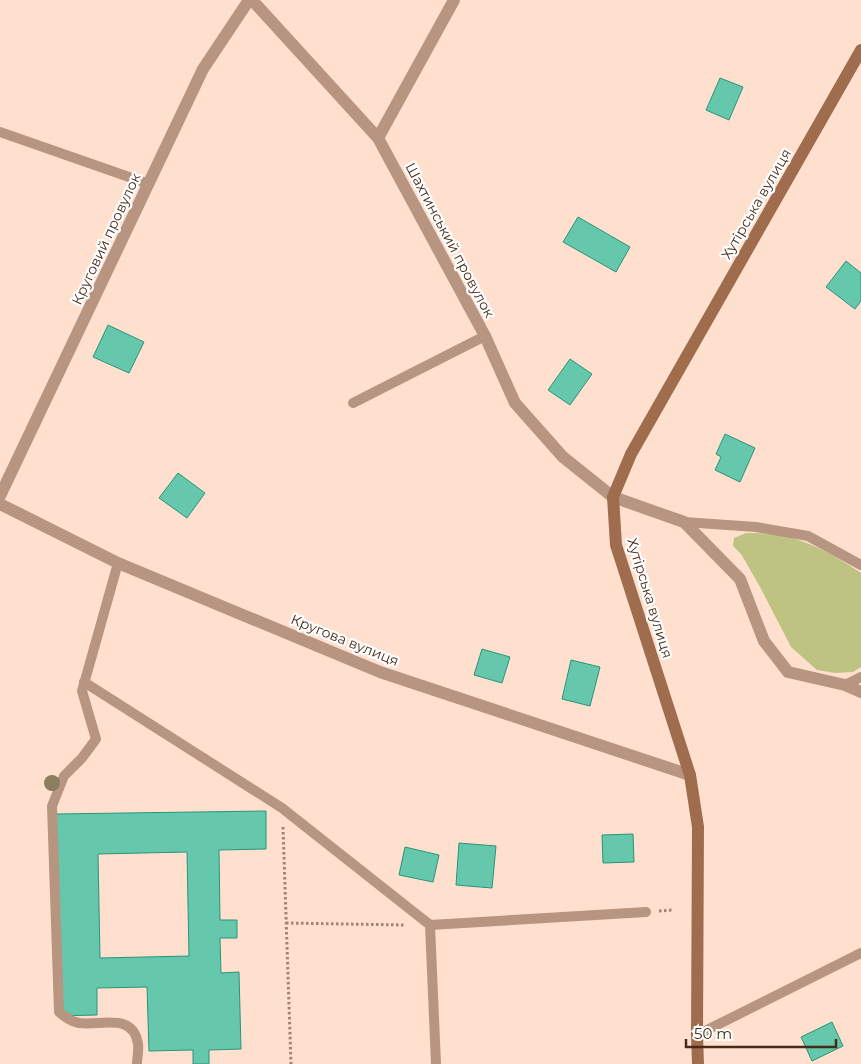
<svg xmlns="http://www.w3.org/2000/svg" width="861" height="1064" font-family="Montserrat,sans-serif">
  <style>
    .green { fill: #bec381 }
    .building { fill: #65c7ab; stroke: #2a9479; fill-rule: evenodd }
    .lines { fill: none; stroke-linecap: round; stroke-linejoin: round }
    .path { stroke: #a08371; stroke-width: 3; stroke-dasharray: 2.5 2.5; stroke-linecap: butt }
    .service { stroke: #b89580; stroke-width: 10 }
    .minor { stroke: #b89580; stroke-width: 12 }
    .secondary { stroke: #9f6d4e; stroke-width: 12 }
    .tree { fill: #8a7e5f }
    .labels { text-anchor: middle; stroke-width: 4.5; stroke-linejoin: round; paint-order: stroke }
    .street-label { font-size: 14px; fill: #472b19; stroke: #fff }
  </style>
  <rect width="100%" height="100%" fill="#ffe0cf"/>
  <path class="green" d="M746 533C757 533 769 533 781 535 811 542 836 556 861 573V667L853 672 835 673 817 670 791 647 759 585 741 554 733 546 734 538Z"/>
  <path class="building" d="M720 78 743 87 729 120 706 110Z
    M578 217 630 247 616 272 563 242Z
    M846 261 861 273V301L855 309 826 287Z
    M108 325 144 342 129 373 93 357Z
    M570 359 592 374 570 405 548 390Z
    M725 434 755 448 740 482 715 470 721 457 716 454Z
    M178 473 205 493 187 518 159 498Z
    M482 649 510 657 502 683 474 675Z
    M571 660 600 667 590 706 562 699Z
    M266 811V849L219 850 220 920H237V938H220L221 973 239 972 241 1049 209 1050V1064H193V1050L149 1051 147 987 97 988V1015L58 1016 55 814ZM187 852 189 956 100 958 98 854Z
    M633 834 634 862 603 863 602 835Z
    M459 843 496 846 492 888 456 885Z
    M405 847 439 855 433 882 399 875Z
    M832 1022 843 1046 812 1061 801 1037Z"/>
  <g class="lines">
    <path class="path" d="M283 827 291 1064
      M659 911 673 910
      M286 923 405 925"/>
    <path class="service" d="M0 132 149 184
      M353 403 485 336
      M684 522 756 527 808 536 861 565
      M118 563 82 691 96 739 82 758 64 776 52 806 59 1012C65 1017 70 1021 79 1023 101 1026 133 1012 138 1044 139 1050 137 1058 137 1064
      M84 682 282 808 430 925 646 912
      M845 685 861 677
      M430 925 436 1064
      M697 1035 861 953"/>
    <path class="minor" d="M252 0 378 138 485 336 515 403 563 457 613 497 684 522 740 579 764 641 788 672 845 685 861 692
      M378 138 454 0
      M0 496 203 69 249 0
      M0 504 118 563 380 672 690 775"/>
    <path class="secondary" d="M698 1064 697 1035 698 827 690 775 616 545 613 497 631 454 861 50"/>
  </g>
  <circle class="tree" cx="52" cy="783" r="8"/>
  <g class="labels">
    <g class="street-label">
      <text transform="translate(756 204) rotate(-60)" y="5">Хутірська вулиця</text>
      <text transform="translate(106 239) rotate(-65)" y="5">Круговий провулок</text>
      <text transform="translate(450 240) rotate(62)" y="5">Шахтинський провулок</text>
      <text transform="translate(650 598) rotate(73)" y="5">Хутірська вулиця</text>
      <text transform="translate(345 640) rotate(22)" y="5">Кругова вулиця</text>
    </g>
  </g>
  <path d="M686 1039v8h150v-8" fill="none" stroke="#472b19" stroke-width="2.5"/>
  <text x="694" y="1039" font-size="15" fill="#472b19" stroke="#ffffff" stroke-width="4" paint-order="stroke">50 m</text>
</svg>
